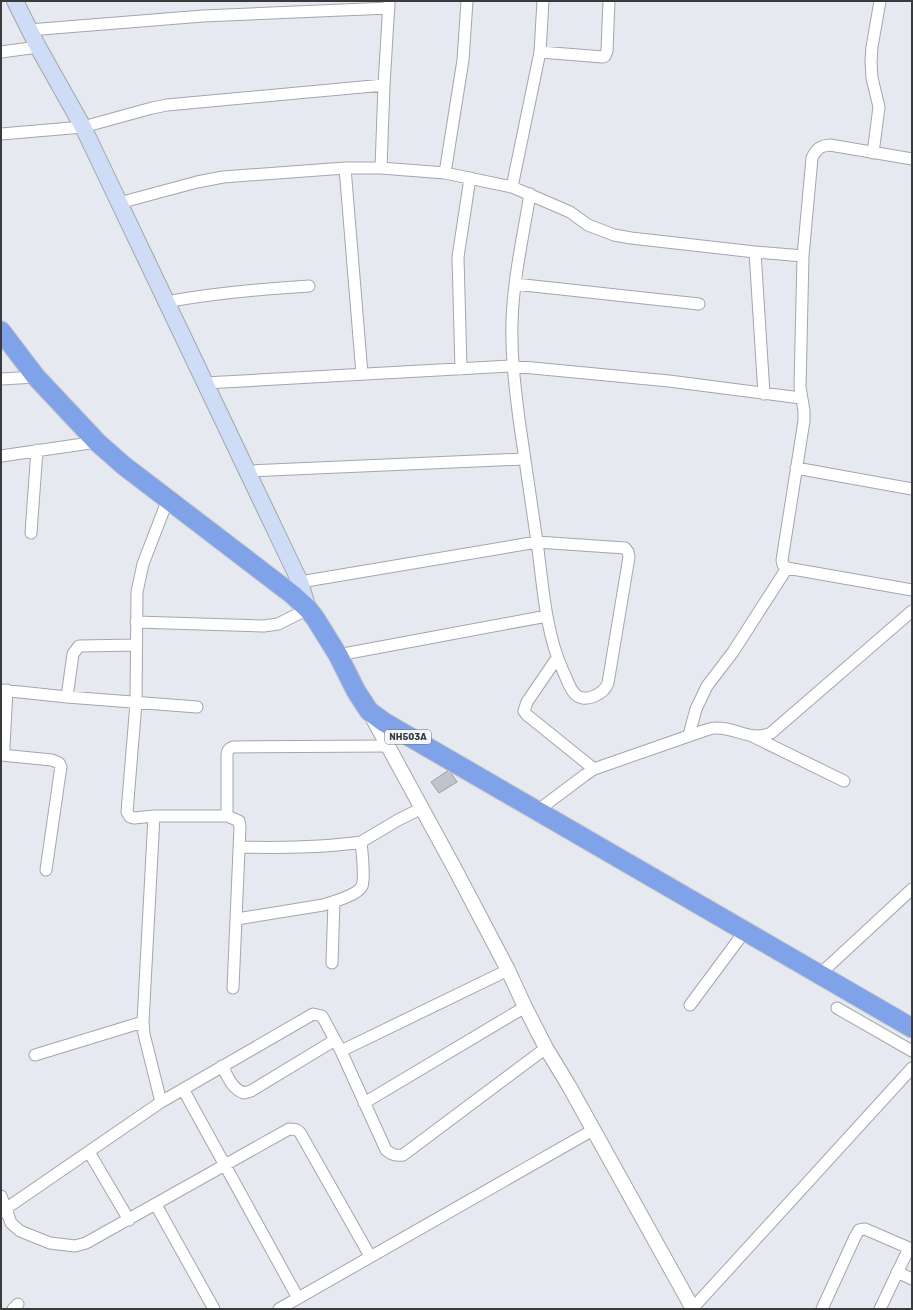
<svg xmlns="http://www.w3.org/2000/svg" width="913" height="1310" font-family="Rubik,sans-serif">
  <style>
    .building { fill: #c0c4ca; stroke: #9b9ea4 }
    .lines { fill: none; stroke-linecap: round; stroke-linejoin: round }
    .minor-casing { stroke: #a3a6ac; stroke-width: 13 }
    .tertiary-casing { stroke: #a3a6ac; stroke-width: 16 }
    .secondary-casing { stroke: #a3a6ac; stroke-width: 18 }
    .trunk-casing { stroke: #c7c8c8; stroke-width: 21 }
    .minor { stroke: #fff; stroke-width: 11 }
    .tertiary { stroke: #fff; stroke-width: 14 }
    .secondary { stroke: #cfdcf6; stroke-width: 16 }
    .trunk { stroke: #80a2e8; stroke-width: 19 }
    .labels { text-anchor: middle; stroke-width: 4; stroke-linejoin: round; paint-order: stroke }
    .shield { fill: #f3f6fd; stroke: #707276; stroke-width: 1 }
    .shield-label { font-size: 9px; font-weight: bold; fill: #383a3c }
  </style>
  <rect width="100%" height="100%" fill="#e6e9f0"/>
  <path class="building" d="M449 770 457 782 439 793 431 782Z"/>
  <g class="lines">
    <g class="minor-casing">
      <path id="minor" d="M29 30 203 16 389 8
        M1 52 38 47
        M540 52 603 57 605 56 607 51 609 1
        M1 134 83 127 152 108 167 105 384 85
        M873 153 879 107 872 78 871 61 872 47 880 1
        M345 168 362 374
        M381 168 384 85 389 2
        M445 173 463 60 467 1
        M512 187 540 52 543 1
        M119 203 197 182 223 177 345 168H381L445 173 512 187 570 212 588 225 614 235 631 238 755 252 803 256 800 387 804 411V421L782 560 783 565 787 568 912 590
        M755 252 764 394
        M803 256 812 158C816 149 820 146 830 145L912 159
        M515 284 699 304
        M166 302C214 293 261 289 309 286
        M461 369 458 257 470 178
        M1 379 36 377
        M205 383 512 366 669 381 801 398
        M1 456 97 442
        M796 468 912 489
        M248 471 524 459
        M31 533 37 450
        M300 582 537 542 625 548 628 552 629 557 608 683C604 694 586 703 576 695 570 690 567 679 563 671 545 631 543 585 537 542 531 501 525 460 519 419 515 387 511 356 512 323 513 280 523 237 530 194
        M136 622 264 626 278 624 308 609
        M338 655 547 616
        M557 658 527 702 524 711 527 715 594 769
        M1 690 67 697 73 654 79 646 136 645
        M67 697 197 707
        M689 735 696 709 707 686 733 652 787 568
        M754 737 844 781
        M1 753 4 750V746L7 690
        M1 755 52 760 59 763 61 767 60 773 46 870
        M537 811 585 775 594 769 703 731C707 730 711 728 715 728 737 727 749 742 771 733L912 611
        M154 816H227L239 821 240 827 233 988
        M227 816V757C227 751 228 749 233 747L389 746
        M239 847C281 848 320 848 361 842
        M237 919 323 905C333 902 358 895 362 886 365 878 362 851 361 842L398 820 422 808
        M332 963 334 902
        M819 975 912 889
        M690 1005 745 931
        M837 1008 912 1051
        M341 1051 508 970
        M35 1055 143 1022
        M222 1066C228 1077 232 1089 244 1093L251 1091 335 1040
        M183 1089 298 1298
        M161 1102 144 1034 143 1022 154 816 134 818 130 817 127 812 136 703 137 592 143 564 168 499
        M364 1103 525 1007
        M89 1152 129 1220
        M1 1196 11 1223 20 1231 50 1243 75 1246 86 1243 289 1129C296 1129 299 1130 302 1136L370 1256
        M156 1205 214 1309
        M1 1212 161 1102 313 1014 322 1016 341 1051 386 1150C392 1155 396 1156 403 1155L546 1048
        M897 1272 912 1279
        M13 1309 18 1304
        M279 1309 593 1130
        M692 1309 912 1068
        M822 1309 855 1237 859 1230 865 1229 909 1248 880 1309"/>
    </g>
    <g class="tertiary-casing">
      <path id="tertiary" d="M371 715 456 871 508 970 525 1007 546 1048 569 1086 693 1309"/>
    </g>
    <g class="secondary-casing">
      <path id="secondary" d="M15 1 38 47 83 127 300 582 308 609"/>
    </g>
    <g class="trunk-casing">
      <path id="trunk" d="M1 331 36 377 97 442 123 465 293 595 308 609 315 618 338 655 356 691 369 711 384 722 912 1028"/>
    </g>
    <use href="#minor" class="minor"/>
    <use href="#tertiary" class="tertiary"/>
    <use href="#secondary" class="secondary"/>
    <use href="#trunk" class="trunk"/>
  </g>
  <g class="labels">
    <rect class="shield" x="385" y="730" width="46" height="14" rx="3"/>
    <g class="shield-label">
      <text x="408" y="740">NH503A</text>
    </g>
  </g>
  <rect width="913" height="1310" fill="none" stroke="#383a3c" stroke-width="4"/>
</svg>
